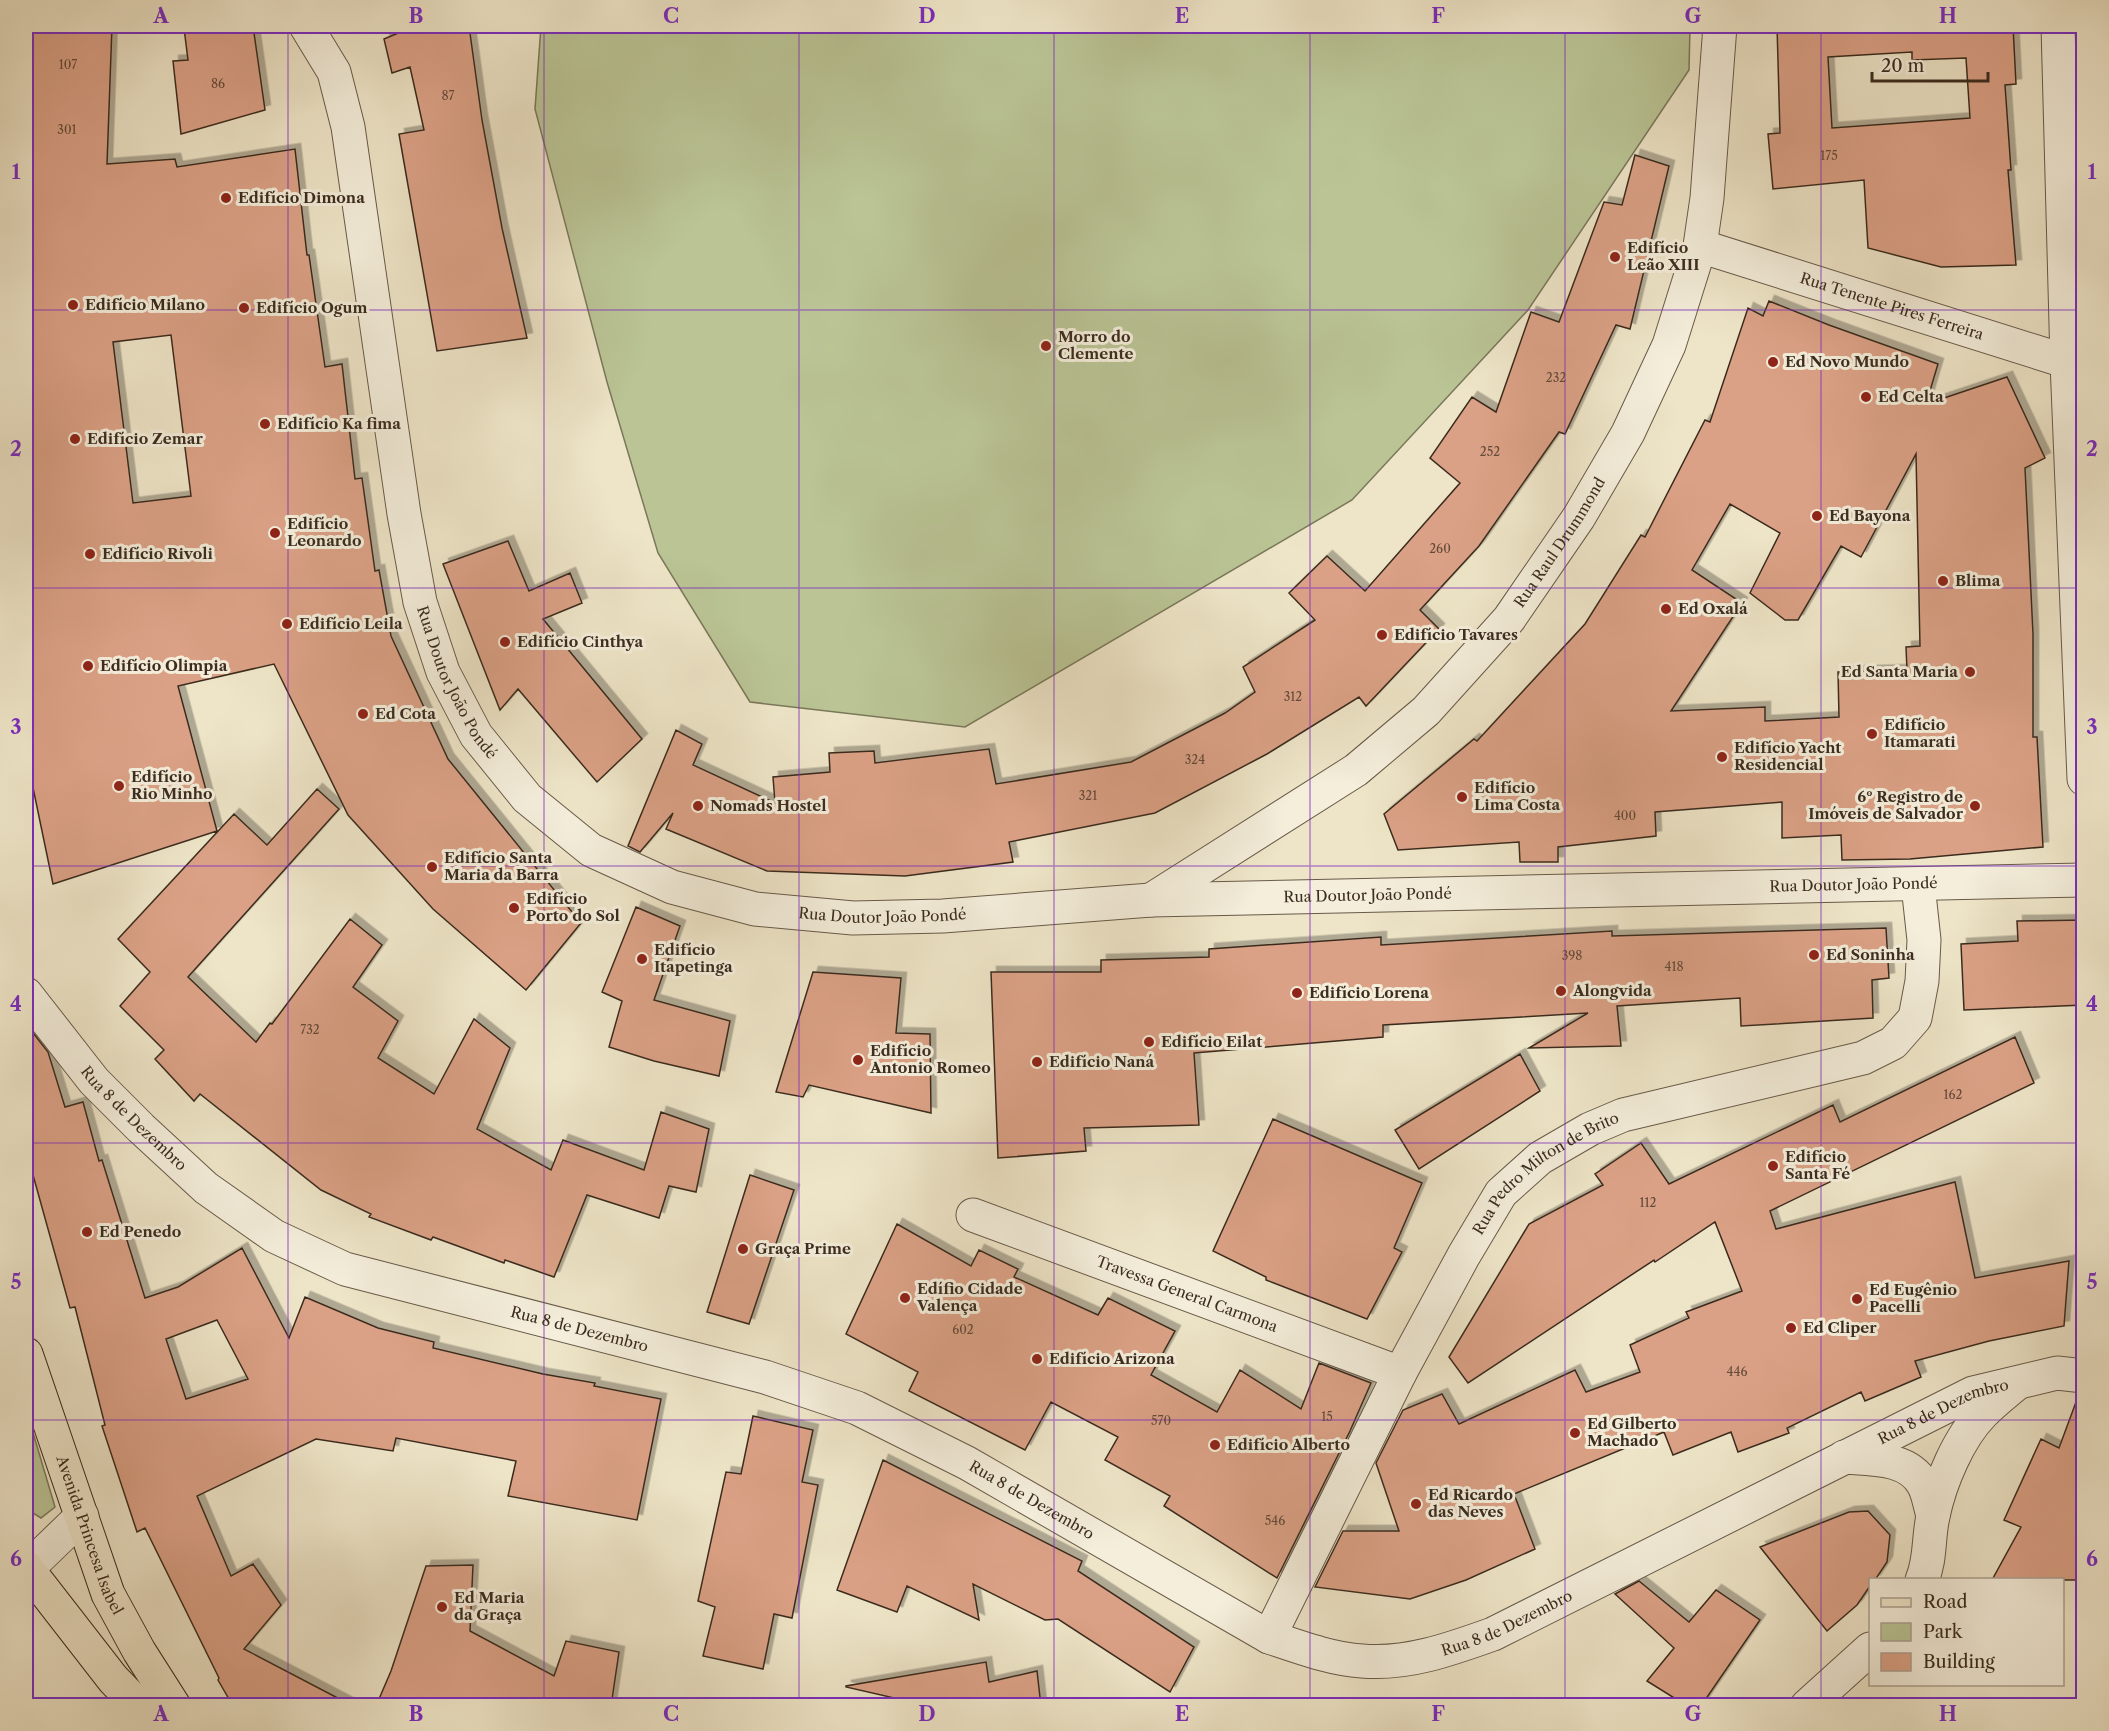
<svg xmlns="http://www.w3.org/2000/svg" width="2109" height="1731" font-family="'Libre Caslon Text',serif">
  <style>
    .green { fill: #bac495; stroke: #7a785a; stroke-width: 1.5 }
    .building { fill: #dba186; stroke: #3b2c1f; stroke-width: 1.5; fill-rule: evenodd; filter: url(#shadow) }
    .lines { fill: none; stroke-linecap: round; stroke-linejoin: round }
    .minor-casing { stroke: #685a49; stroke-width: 35 }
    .major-casing { stroke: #3b2c1f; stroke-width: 35 }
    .minor { stroke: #f4eedb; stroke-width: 33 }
    .major { stroke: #eee5c8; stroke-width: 33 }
    .grid { fill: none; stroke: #7b2cbf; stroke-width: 1.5; stroke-opacity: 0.55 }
    .poi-dot { fill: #8f2418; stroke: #f4eedb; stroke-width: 2 }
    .labels { text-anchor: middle; stroke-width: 6; stroke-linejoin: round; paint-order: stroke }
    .number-label { font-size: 12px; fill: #634939 }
    .poi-label { font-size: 15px; font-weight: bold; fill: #3b2c1f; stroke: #f4eedb; text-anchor: start }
    .street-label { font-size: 15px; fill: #3b2c1f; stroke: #f4eedb }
    .neatline { fill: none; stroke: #7b2cbf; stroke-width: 2 }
    .grid-label { font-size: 20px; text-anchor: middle; font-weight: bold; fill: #7b2cbf }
  </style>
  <defs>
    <filter id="shadow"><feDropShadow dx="5.5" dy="-5.5" stdDeviation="0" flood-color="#0004"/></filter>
  </defs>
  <rect width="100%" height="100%" fill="#eee5c8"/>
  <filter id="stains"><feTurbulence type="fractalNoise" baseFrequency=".00333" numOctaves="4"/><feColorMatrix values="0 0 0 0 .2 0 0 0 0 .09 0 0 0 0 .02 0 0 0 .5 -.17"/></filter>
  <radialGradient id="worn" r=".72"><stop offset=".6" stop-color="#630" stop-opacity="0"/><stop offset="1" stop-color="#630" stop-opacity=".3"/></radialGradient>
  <path class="green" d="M541 26H1690L1689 70 1528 310 1352 500 965 727 750 702 658 553 607 382 535 109Z
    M26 1409 55 1507 41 1518 28 1510 26 1506Z"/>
  <path class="building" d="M26 26H112L107 164 175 159 177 167 295 149 307 255H309L325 367 342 364 355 479 362 478 375 571 379 570 391 636 448 759 581 923 526 990 433 909 348 815 274 664 178 686 217 831 53 884 26 754ZM171 335 191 496 133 503 113 342Z
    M220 26H253L265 110 181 134 173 61 188 60 184 28Z
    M415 26H469L482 120 502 228 527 338 437 351 399 134 424 130 410 67 392 73 384 39Z
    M1777 26H2013L2016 84 2005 85 2011 170H2008L2016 265 1941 267 1868 248 1864 180 1773 189 1768 134 1780 133ZM1912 52V60L1966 58 1970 118 1832 128 1828 57Z
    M1635 155 1669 166 1630 329 1616 325 1565 434 1559 432 1479 546 1420 610 1439 629 1366 706 1359 697 1267 754 1155 813 1009 842 1013 862 905 876 767 871 666 829 673 813 640 852 628 846 676 730 702 744 693 765 775 803 773 777 830 772 829 753 874 751 875 763 989 749 996 784 1131 762 1225 713 1255 692 1243 667 1315 620 1289 593 1327 556 1365 591 1460 483 1430 458 1472 397 1496 412 1531 312 1559 322 1604 202 1622 205Z
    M1769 301 1829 325 1938 364 1926 404 2007 377 2045 458 2025 468 2033 634V737H2037L2043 847 1910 859 1842 860 1841 835 1782 838V802L1655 812 1656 836 1558 847V862H1520L1519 842 1398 850 1384 814 1474 739 1477 741 1585 624 1641 535 1645 537 1705 420 1710 422 1748 308 1763 316ZM1916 454 1920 646 1906 647 1907 670 1838 672 1839 717 1765 721V707L1671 711 1742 603 1692 570 1730 504 1780 533 1750 593 1785 620H1798L1841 546 1861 557Z
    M508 541 529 591 570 573 582 603 543 619 642 739 597 782 518 689 500 710 443 564Z
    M317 789 339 809 188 977 256 1042 270 1023 272 1024 350 919 382 945 353 987 398 1021 378 1058 434 1094 474 1019 510 1048 477 1129 551 1170 563 1140 644 1170 661 1112 709 1129 696 1192 669 1186 659 1218 587 1195 554 1277 505 1260 504 1263 433 1237 431 1240 369 1217 371 1214 321 1190 200 1094 194 1101 155 1059 164 1050 120 1006 150 972 118 939 234 814 267 845Z
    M636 907 680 926 654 1000 730 1021 719 1076 654 1061 609 1047 622 1001 602 992Z
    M2084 920V1005L1964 1010 1961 944 2018 941 2017 921Z
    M1886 928 1889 978 1872 980 1873 1018 1741 1026 1740 998 1617 1006 1621 1046 1529 1048 1588 1013 1383 1025V1037L1194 1053 1199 1125 1084 1128 1086 1151 998 1158 991 972H1101V960L1209 957V949L1381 937V945L1612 931V936Z
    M813 972 901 978 896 1033 930 1034 931 1113 809 1085 803 1097 776 1092Z
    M26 1024 48 1052 65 1107 83 1102 99 1161 102 1160 145 1298 178 1287 242 1248 289 1338 305 1297 378 1328 434 1342 433 1348 543 1374 595 1383 594 1386 661 1399 637 1520 508 1496 516 1461 396 1438 393 1451 316 1439 197 1496 231 1576 253 1564 281 1605 244 1649 353 1706H233L218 1680 219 1678 145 1528 137 1532 102 1426 105 1425 75 1307 70 1308 33 1175 26 1177ZM217 1320 248 1379 186 1399 166 1339Z
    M2015 1037 2034 1083 1770 1211 1776 1229 1955 1182 1975 1278 2069 1261 2064 1326 1989 1341 1915 1361 1921 1377 1865 1401 1861 1392 1787 1428 1789 1433 1738 1452 1731 1432 1673 1455 1664 1432 1514 1494 1535 1549 1466 1580 1410 1599 1315 1587 1343 1531H1399L1376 1463 1403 1410 1442 1394 1459 1424 1575 1370 1586 1392 1640 1372 1630 1345 1689 1318 1686 1312 1742 1291 1715 1222 1655 1262 1654 1260 1468 1383 1449 1357 1529 1224 1603 1185 1595 1174 1641 1143 1669 1184 1833 1105 1840 1122Z
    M1520 1054 1540 1091 1419 1169 1395 1130Z
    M1273 1119 1422 1183 1394 1248 1402 1252 1367 1319 1266 1280V1277L1213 1251Z
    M750 1175 794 1190 749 1324 707 1312Z
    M897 1224 971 1266 979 1250 1018 1269 1014 1277 1098 1315 1108 1298 1175 1331 1151 1375 1217 1412 1240 1370 1301 1409 1319 1363 1371 1383 1350 1431 1277 1578 1164 1506 1170 1496 1105 1460 1118 1437 1051 1402 1025 1450 909 1391 918 1372 846 1334Z
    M2079 1394H2084V1580H1992L2021 1527 2004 1520 2041 1439 2059 1448Z
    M753 1416 813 1430 802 1482 818 1485 792 1618 774 1614 763 1669 703 1656 715 1607 698 1601 726 1472 741 1474Z
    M883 1460 1082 1561 1078 1571 1194 1647 1170 1692 1058 1619 1045 1620 973 1584 979 1620 907 1586 897 1612 837 1590Z
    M1868 1511 1890 1535 1887 1562 1875 1580H1870V1586L1857 1605 1827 1631 1760 1547 1849 1512Z
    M473 1565 470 1631 554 1676 566 1641 619 1652 611 1706H376L391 1671 426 1566Z
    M1639 1581 1689 1622 1716 1590 1760 1620 1701 1706H1687L1647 1681 1674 1648 1615 1594Z
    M986 1662 989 1682 1037 1671 1041 1706H929L846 1687V1686Z"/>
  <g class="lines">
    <g class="minor-casing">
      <g id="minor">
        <path id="s1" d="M306 26 334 72 348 127 404 514 420 602 443 672 476 735 527 798 591 850 672 887 755 909 853 918 943 916 1151 900 2084 880"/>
        <path d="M2058 26 2067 362 2084 779"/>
        <path id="s2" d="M1700 246 2084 367"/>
        <path id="s3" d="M1151 900 1356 770 1426 711 1509 619 1579 517 1628 433 1669 345 1700 246 1707 198 1720 26"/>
        <path id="s4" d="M26 994 94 1081 141 1128 206 1188 274 1236 345 1269 765 1377 857 1408 967 1463 1269 1637C1299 1647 1331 1659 1362 1661 1407 1665 1451 1649 1493 1634L1973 1393 2057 1373 2084 1376"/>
        <path id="s5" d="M973 1215 1400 1373"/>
        <path d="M1844 1457C1871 1459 1908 1457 1923 1484 1928 1492 1930 1506 1933 1516"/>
        <path d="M26 1570 82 1516"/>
        <path d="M1922 1580C1931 1559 1928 1538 1933 1516 1940 1482 1959 1437 1983 1413 1993 1403 2004 1394 2015 1385"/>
        <path id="s6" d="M1269 1637 1400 1373 1464 1255 1501 1193 1540 1158 1590 1129 1623 1115 1863 1058 1893 1043 1915 1018 1922 981 1924 940 1918 885"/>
        <path d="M1807 1706 1870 1649"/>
      </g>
    </g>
    <g class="major-casing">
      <g id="major">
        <path id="s7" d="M26 1354 108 1594 139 1651 174 1706"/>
        <path d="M26 1567 113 1679 139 1706"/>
      </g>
    </g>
    <use href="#minor" class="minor"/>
    <use href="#major" class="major"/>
  </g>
  <path class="grid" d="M288 26V1706M544 26V1706M799 26V1706M1054 26V1706M1310 26V1706M1565 26V1706M1821 26V1706M26 310H2084M26 588H2084M26 866H2084M26 1143H2084M26 1420H2084"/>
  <g class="poi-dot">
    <circle cx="226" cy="198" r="6"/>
    <circle cx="1615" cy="257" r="6"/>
    <circle cx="73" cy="305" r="6"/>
    <circle cx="244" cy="308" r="6"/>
    <circle cx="1046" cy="346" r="6"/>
    <circle cx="1773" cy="362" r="6"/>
    <circle cx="1866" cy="397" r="6"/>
    <circle cx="265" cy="424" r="6"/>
    <circle cx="75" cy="439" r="6"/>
    <circle cx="1817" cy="516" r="6"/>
    <circle cx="275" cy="533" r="6"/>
    <circle cx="90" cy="554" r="6"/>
    <circle cx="1943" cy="581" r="6"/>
    <circle cx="1666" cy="609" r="6"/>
    <circle cx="287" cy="624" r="6"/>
    <circle cx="1382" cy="635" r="6"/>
    <circle cx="505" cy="642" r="6"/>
    <circle cx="88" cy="666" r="6"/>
    <circle cx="1970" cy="672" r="6"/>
    <circle cx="363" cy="714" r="6"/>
    <circle cx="1872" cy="734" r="6"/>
    <circle cx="1722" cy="757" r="6"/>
    <circle cx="119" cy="786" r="6"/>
    <circle cx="1462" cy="797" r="6"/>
    <circle cx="698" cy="806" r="6"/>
    <circle cx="1975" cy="806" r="6"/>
    <circle cx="432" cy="867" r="6"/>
    <circle cx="514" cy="908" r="6"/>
    <circle cx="1814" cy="955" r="6"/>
    <circle cx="642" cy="959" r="6"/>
    <circle cx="1561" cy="991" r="6"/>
    <circle cx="1297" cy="993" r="6"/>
    <circle cx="1149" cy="1042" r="6"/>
    <circle cx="858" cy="1060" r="6"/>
    <circle cx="1037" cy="1062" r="6"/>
    <circle cx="1773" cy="1166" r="6"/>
    <circle cx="87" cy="1232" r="6"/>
    <circle cx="743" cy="1249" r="6"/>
    <circle cx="905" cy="1298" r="6"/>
    <circle cx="1857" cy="1299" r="6"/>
    <circle cx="1791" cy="1328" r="6"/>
    <circle cx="1037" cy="1359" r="6"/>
    <circle cx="1575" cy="1433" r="6"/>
    <circle cx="1215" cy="1445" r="6"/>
    <circle cx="1416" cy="1504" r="6"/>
    <circle cx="442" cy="1607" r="6"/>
  </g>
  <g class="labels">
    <g class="number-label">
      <text x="68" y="69">107</text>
      <text x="218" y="88">86</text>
      <text x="448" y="100">87</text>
      <text x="67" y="134">301</text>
      <text x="1829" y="160">175</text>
      <text x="1556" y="382">232</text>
      <text x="1490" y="456">252</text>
      <text x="1440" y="553">260</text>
      <text x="1293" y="701">312</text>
      <text x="1195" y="764">324</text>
      <text x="1088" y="800">321</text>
      <text x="1625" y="820">400</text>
      <text x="1572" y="960">398</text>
      <text x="1674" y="971">418</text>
      <text x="310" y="1034">732</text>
      <text x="1953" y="1099">162</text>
      <text x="1648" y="1207">112</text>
      <text x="963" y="1334">602</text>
      <text x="1737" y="1376">446</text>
      <text x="1327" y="1421">15</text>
      <text x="1161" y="1425">570</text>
      <text x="1275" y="1525">546</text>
    </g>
    <g class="poi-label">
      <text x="238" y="203">Edifício Dimona</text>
      <text x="1627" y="253">Edifício<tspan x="1627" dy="17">Leão XIII</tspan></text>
      <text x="85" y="310">Edifício Milano</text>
      <text x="256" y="313">Edifício Ogum</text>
      <text x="1058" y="342">Morro do<tspan x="1058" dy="17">Clemente</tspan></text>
      <text x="1785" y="367">Ed Novo Mundo</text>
      <text x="1878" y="402">Ed Celta</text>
      <text x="277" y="429">Edifício Ka fima</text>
      <text x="87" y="444">Edifício Zemar</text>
      <text x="1829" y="521">Ed Bayona</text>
      <text x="287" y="529">Edifício<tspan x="287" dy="17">Leonardo</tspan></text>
      <text x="102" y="559">Edifício Rivoli</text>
      <text x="1955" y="586">Blima</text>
      <text x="1678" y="614">Ed Oxalá</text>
      <text x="299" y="629">Edifício Leila</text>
      <text x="1394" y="640">Edifício Tavares</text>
      <text x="517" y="647">Edifício Cinthya</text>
      <text x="100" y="671">Edifício Olimpia</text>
      <text x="1958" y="677" text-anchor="end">Ed Santa Maria</text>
      <text x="375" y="719">Ed Cota</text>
      <text x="1884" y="730">Edifício<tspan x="1884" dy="17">Itamarati</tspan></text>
      <text x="1734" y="753">Edifício Yacht<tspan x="1734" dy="17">Residencial</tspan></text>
      <text x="131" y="782">Edifício<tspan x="131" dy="17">Rio Minho</tspan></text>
      <text x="1474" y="793">Edifício<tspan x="1474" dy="17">Lima Costa</tspan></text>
      <text x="1963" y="802" text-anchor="end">6º Registro de<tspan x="1963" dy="17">Imóveis de Salvador</tspan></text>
      <text x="710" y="811">Nomads Hostel</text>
      <text x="444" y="863">Edifício Santa<tspan x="444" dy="17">Maria da Barra</tspan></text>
      <text x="526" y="904">Edifício<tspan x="526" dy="17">Porto do Sol</tspan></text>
      <text x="654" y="955">Edifício<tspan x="654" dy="17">Itapetinga</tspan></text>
      <text x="1826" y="960">Ed Soninha</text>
      <text x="1573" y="996">Alongvida</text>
      <text x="1309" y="998">Edifício Lorena</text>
      <text x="1161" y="1047">Edifício Eilat</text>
      <text x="870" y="1056">Edifício<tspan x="870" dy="17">Antonio Romeo</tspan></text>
      <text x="1049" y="1067">Edifício Naná</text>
      <text x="1785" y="1162">Edifício<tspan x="1785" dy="17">Santa Fé</tspan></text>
      <text x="99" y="1237">Ed Penedo</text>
      <text x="755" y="1254">Graça Prime</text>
      <text x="917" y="1294">Edífio Cidade<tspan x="917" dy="17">Valença</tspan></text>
      <text x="1869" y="1295">Ed Eugênio<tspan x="1869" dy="17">Pacelli</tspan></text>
      <text x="1803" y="1333">Ed Cliper</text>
      <text x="1049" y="1364">Edifício Arizona</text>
      <text x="1587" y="1429">Ed Gilberto<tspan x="1587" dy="17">Machado</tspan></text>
      <text x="1227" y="1450">Edifício Alberto</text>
      <text x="1428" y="1500">Ed Ricardo<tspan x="1428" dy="17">das Neves</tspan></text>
      <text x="454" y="1603">Ed Maria<tspan x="454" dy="17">da Graça</tspan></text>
    </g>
    <g class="street-label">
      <text dy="5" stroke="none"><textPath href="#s2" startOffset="201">Rua Tenente Pires Ferreira</textPath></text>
      <text dy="5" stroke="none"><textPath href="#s3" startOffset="550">Rua Raul Drummond</textPath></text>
      <text dy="5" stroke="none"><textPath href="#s1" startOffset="680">Rua Doutor João Pondé</textPath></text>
      <text dy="5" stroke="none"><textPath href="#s1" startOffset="2174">Rua Doutor João Pondé</textPath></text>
      <text dy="5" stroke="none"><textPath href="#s1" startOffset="1688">Rua Doutor João Pondé</textPath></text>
      <text dy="5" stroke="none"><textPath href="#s1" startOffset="1202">Rua Doutor João Pondé</textPath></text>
      <text dy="5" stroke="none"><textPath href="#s4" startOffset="165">Rua 8 de Dezembro</textPath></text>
      <text dy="5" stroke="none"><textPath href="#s6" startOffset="548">Rua Pedro Milton de Brito</textPath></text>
      <text dy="5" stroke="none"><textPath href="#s5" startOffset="228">Travessa General Carmona</textPath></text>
      <text dy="5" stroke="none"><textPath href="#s4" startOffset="669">Rua 8 de Dezembro</textPath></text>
      <text dy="5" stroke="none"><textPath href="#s4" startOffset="2163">Rua 8 de Dezembro</textPath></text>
      <text dy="5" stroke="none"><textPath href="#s4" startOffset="1155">Rua 8 de Dezembro</textPath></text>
      <text dy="5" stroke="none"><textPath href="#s7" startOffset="192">Avenida Princesa Isabel</textPath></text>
      <text dy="5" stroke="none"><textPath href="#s4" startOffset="1677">Rua 8 de Dezembro</textPath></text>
    </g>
  </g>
  <rect width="2109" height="1731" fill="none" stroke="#eee5c8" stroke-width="66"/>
  <rect x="1869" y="1578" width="195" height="108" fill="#f4eedb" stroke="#aaa090" stroke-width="1.5"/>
  <rect x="1881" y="1598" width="30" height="9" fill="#eee5c8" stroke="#aaa090" stroke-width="1.5"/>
  <text x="1923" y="1608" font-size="18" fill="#3b2c1f">Road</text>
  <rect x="1881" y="1623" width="30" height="18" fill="#bac495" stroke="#aaa090" stroke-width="1.5"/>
  <text x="1923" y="1638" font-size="18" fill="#3b2c1f">Park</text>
  <rect x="1881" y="1653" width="30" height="18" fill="#dba186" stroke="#aaa090" stroke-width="1.5"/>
  <text x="1923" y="1668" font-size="18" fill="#3b2c1f">Building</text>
  <path d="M1872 72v9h116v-9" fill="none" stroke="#3b2c1f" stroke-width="3"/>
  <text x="1881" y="72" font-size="18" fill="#3b2c1f" stroke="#f4eedb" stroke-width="4.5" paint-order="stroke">20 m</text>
  <rect x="33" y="33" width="2043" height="1665" class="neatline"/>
  <g class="grid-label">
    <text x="161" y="23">A</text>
    <text x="416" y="23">B</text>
    <text x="671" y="23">C</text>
    <text x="927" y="23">D</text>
    <text x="1182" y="23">E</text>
    <text x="1438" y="23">F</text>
    <text x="1693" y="23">G</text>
    <text x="1948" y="23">H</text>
    <text x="16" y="179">1</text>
    <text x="2092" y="179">1</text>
    <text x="16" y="456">2</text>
    <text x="2092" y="456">2</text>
    <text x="16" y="734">3</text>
    <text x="2092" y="734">3</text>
    <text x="16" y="1011">4</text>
    <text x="2092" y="1011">4</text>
    <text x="16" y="1289">5</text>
    <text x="2092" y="1289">5</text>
    <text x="16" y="1566">6</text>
    <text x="2092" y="1566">6</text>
    <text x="161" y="1721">A</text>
    <text x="416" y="1721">B</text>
    <text x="671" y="1721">C</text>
    <text x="927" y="1721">D</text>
    <text x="1182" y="1721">E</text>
    <text x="1438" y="1721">F</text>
    <text x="1693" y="1721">G</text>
    <text x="1948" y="1721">H</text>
  </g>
  <rect width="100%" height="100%" filter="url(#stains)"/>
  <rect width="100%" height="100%" fill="url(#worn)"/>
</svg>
